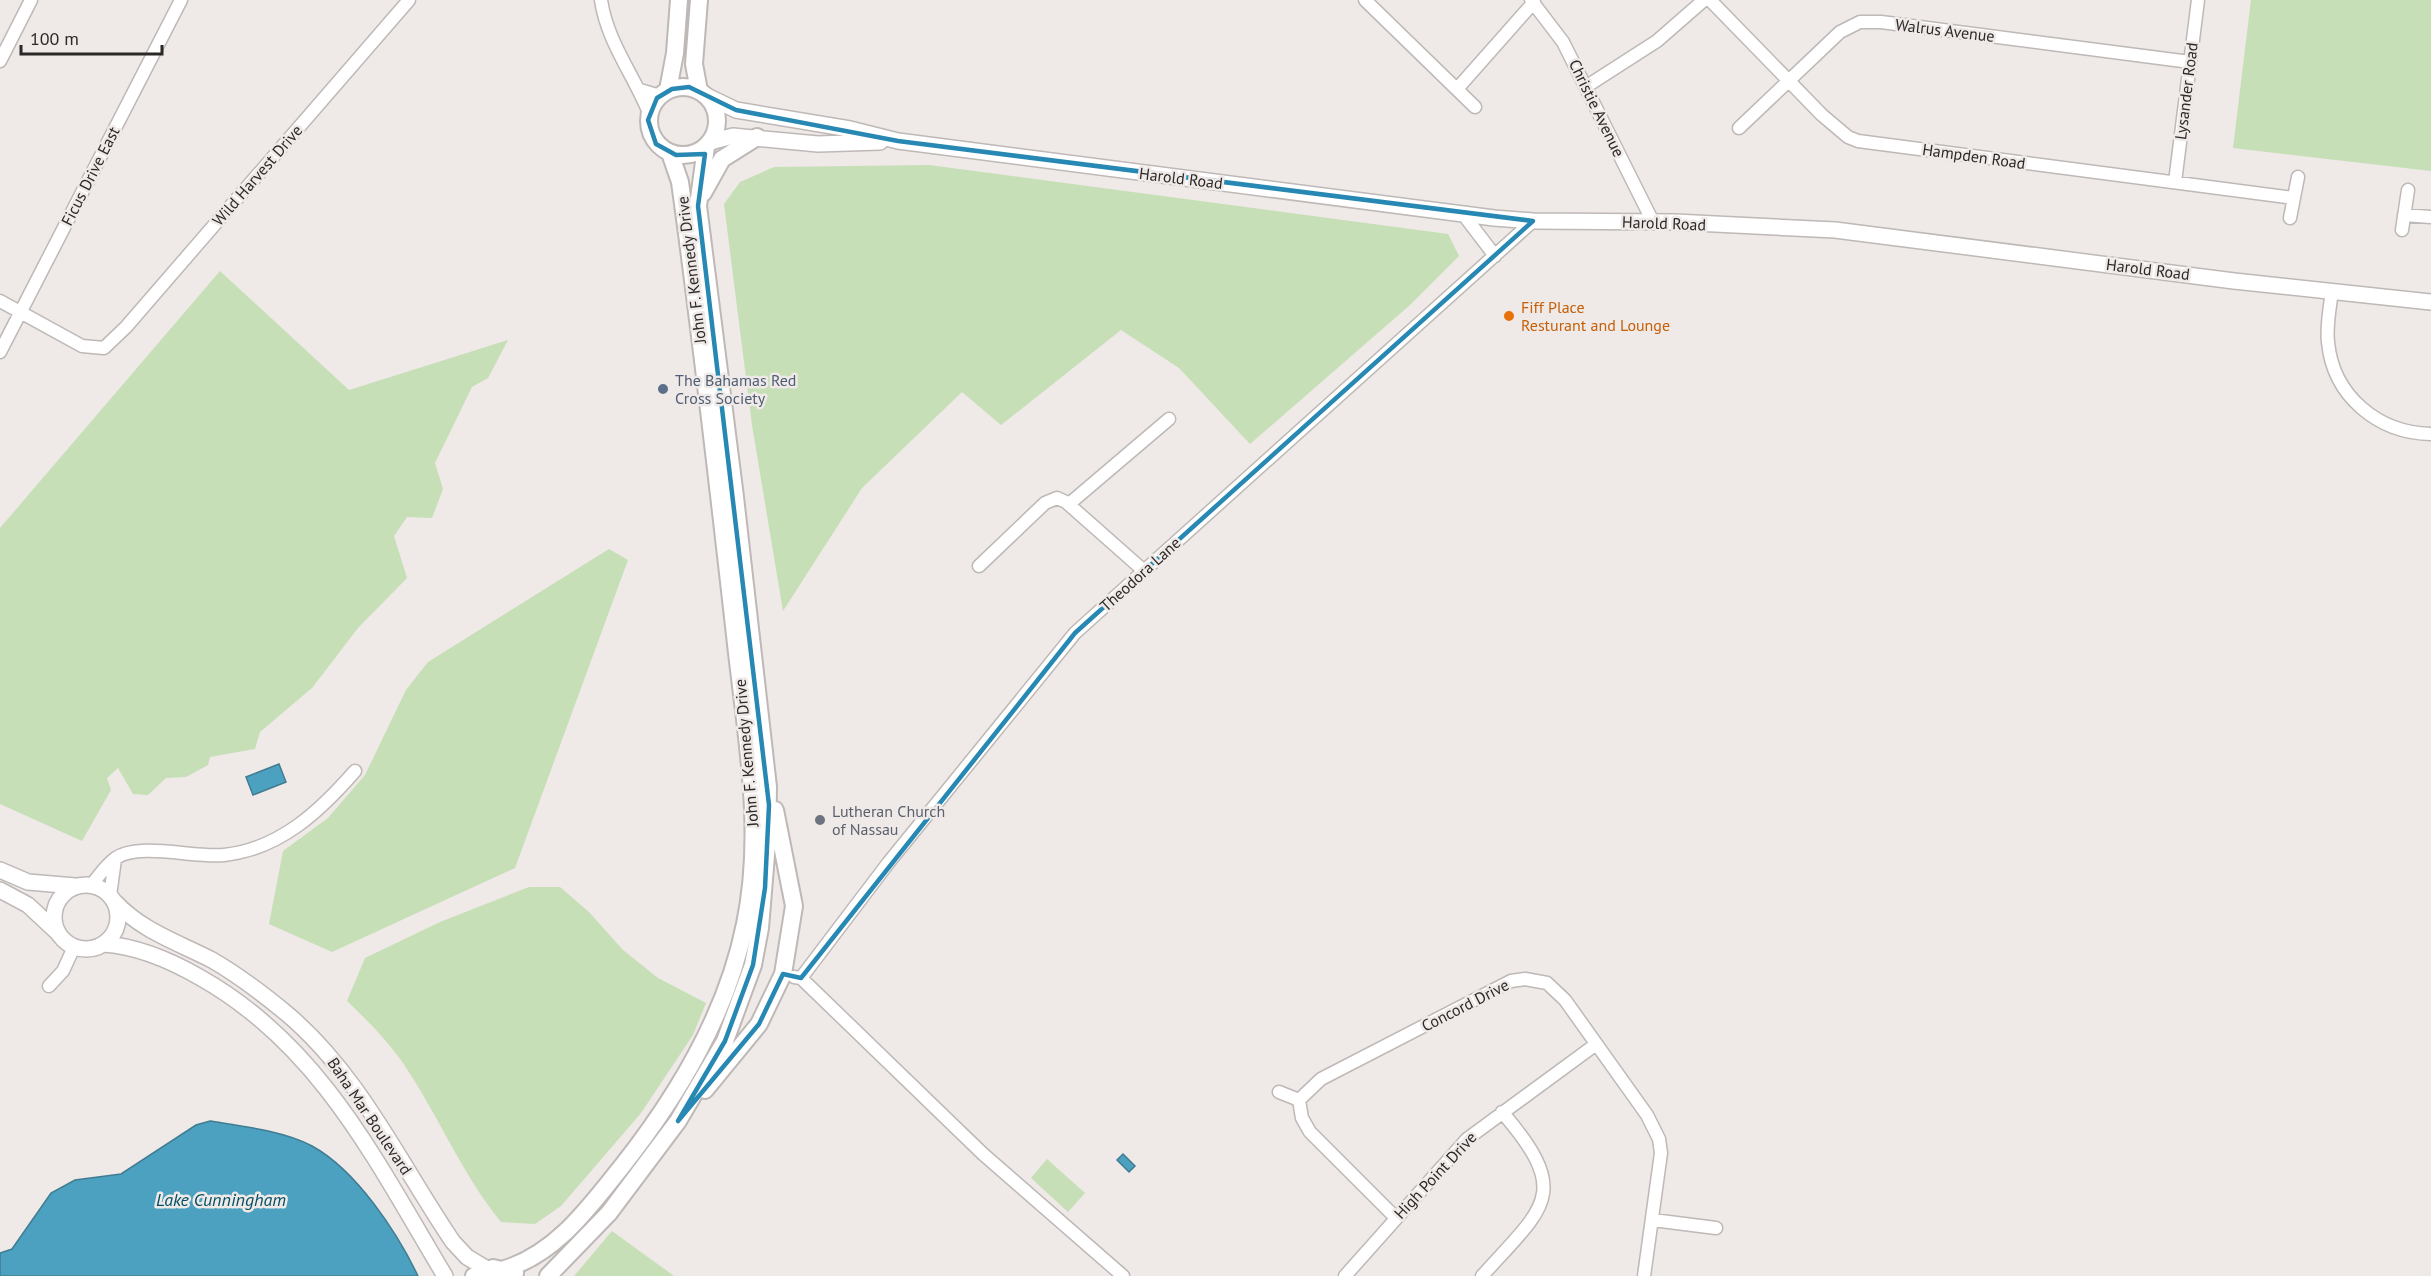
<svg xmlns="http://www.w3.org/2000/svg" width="2431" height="1276" font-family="'PT Sans',sans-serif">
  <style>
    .green { fill: #c6dfb7 }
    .water { fill: #4ba1bf; stroke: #417d92; stroke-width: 1.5 }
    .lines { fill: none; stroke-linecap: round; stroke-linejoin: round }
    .minor-casing { stroke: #beb8b6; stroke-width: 15 }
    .major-casing { stroke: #beb8b6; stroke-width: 18 }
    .highway-casing { stroke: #beb8b6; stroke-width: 20 }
    .minor { stroke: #fff; stroke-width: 12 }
    .major { stroke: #fff; stroke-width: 15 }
    .highway { stroke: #fff; stroke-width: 16 }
    .marked { fill: none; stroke: #2688b3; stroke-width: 4.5; stroke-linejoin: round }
    .food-dot { fill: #e8710a; stroke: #efe9e7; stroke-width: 2 }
    .service-dot { fill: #5c6f8a; stroke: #efe9e7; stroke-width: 2 }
    .worship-dot { fill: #6b7280; stroke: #efe9e7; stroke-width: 2 }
    .labels { text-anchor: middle; stroke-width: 5; stroke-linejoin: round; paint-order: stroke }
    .street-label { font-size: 16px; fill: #2b2928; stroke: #efe9e7 }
    .food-label { font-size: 16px; fill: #c56008; stroke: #efe9e7; text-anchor: start }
    .service-label { font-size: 16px; fill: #4e5e75; stroke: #efe9e7; text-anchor: start }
    .worship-label { font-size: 16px; fill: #5b616d; stroke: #efe9e7; text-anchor: start }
    .water-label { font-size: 18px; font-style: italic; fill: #035065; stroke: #efe9e7 }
  </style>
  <rect width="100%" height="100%" fill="#efe9e7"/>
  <path class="green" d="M2251 0H2431V171L2233 148Z
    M929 165 1448 234 1459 256 1410 305 1250 444 1179 368 1121 330 1001 425 962 392 862 488 783 611 752 425 724 204 740 182 774 167Z
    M220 271 349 390 508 340 488 378 472 387 435 463 443 489 432 518 407 517 394 536 407 578 358 628 312 688 260 732 255 749 210 757 208 765 186 777 166 778 148 795 133 794 118 768 107 778 111 790 82 841 0 804V528Z
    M609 549 628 560 515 868 332 952 269 924 283 851 328 818 365 775 406 690 428 662Z
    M529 887H560L589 912 623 950 658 978 706 1003 693 1035 641 1113 561 1206 535 1224 501 1222C462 1174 439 1117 405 1066 388 1041 368 1021 347 1001L365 958 440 922Z
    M1047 1159 1085 1193 1068 1212 1031 1178Z
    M612 1231 674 1276H574Z"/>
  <path class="water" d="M279 764 286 782 253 795 246 777Z
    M210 1121C241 1126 284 1131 312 1146 356 1170 397 1232 418 1276H0V1253L12 1249 51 1193 75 1180 121 1174 196 1125Z
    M1123 1154 1135 1166 1129 1172 1117 1160Z"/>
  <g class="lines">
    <g class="minor-casing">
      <path id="minor" d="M601 0C607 42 634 75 649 113
        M1365 0 1475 107
        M1531 0 1563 42 1653 222
        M1710 0 1822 115 1848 137 1858 141 2294 198
        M0 61 31 0
        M1587 86 1657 41 1704 0
        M1457 89 1534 2
        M640 90 660 96
        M1739 128 1840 32 1860 22H1881L2190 62
        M2175 182 2198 0
        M1463 214 1495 256
        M2404 215 2431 217
        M2290 218 2298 177
        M2402 230 2408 190
        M2332 291C2330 307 2326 326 2328 342 2333 396 2378 433 2431 434
        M0 301 82 346 104 348 126 327 409 0
        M0 352 181 0
        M1069 504 1169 419
        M979 566 1045 503 1057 498 1066 502 1143 570
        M91 885C99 876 106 865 116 858 139 842 194 858 224 855 280 849 320 811 355 771
        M110 896 115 859
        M794 977 801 978 983 1154 1123 1276
        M801 978 889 862 1075 633 1533 221
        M49 986 63 971 74 947
        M1279 1092 1299 1100
        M1395 1217 1310 1132 1302 1118 1299 1100 1321 1079 1511 981 1525 979 1547 983 1565 1000 1647 1115 1659 1139 1661 1153 1644 1276
        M1653 1220 1716 1228
        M1345 1276 1467 1139 1595 1045
        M1482 1276C1544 1207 1573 1194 1502 1112"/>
    </g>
    <g class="major-casing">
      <path id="major" d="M705 95 736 110 850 129 898 141 1494 218 1533 221 1675 222 1835 230 2234 281 2431 302
        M710 142 733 136 818 144 880 142
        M0 870 28 882 75 886
        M54 917a32 32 0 1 1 64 0a32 32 0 1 1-64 0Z
        M0 890 28 905 58 933
        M115 902C142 931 177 942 212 960 238 975 263 994 286 1013 359 1074 400 1164 453 1242L467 1257 487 1269
        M103 944C138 946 170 960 201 978 321 1046 377 1163 445 1276"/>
    </g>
    <g class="highway-casing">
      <path id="highway" d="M649 121a34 34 0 1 1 68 0a34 34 0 1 1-68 0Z
        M668 90 675 53 679 0
        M699 91 694 64 699 0
        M703 193 722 159 757 137
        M705 1090 759 1024 783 974 794 906 775 810
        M505 1269C557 1253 590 1206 623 1165 679 1094 727 1014 745 924 765 829 745 730 735 635 718 484 701 333 680 182L670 153
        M474 1276 493 1268 515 1273
        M548 1276 609 1213 678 1121 725 1041 753 965 760 928 767 843 768 787 735 497 698 206 706 147"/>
    </g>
    <use href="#minor" class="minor"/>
    <use href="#major" class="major"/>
    <use href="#highway" class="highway"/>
  </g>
  <path class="marked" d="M689 87 736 110 898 141 1533 221 1075 633 801 978 783 974 759 1024 678 1121 725 1041 753 965 765 888 769 805 698 206 705 154 676 155 656 144 648 120 657 98 672 89Z"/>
  <circle class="food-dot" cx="1509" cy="316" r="6"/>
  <circle class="service-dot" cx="663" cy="389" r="6"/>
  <circle class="worship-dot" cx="820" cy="820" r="6"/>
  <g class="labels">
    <g class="street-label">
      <text transform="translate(1945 30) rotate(7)" y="6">Walrus Avenue</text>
      <text transform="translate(2186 91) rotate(-83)" y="6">Lysander Road</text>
      <text transform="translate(1597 108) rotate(64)" y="6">Christie Avenue</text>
      <text transform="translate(1974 156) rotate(8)" y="6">Hampden Road</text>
      <text transform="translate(257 175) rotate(-49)" y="6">Wild Harvest Drive</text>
      <text transform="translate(90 176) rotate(-63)" y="6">Ficus Drive East</text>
      <text transform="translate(1181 178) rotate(7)" y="6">Harold Road</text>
      <text transform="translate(1664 223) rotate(2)" y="6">Harold Road</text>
      <text transform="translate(2148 269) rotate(7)" y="6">Harold Road</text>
      <text transform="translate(691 270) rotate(-97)" y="6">John F. Kennedy Drive</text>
      <text transform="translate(1140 574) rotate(-42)" y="6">Theodora Lane</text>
      <text transform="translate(746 753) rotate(-95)" y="6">John F. Kennedy Drive</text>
      <text transform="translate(1465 1005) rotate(-27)" y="6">Concord Drive</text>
      <text transform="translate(370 1116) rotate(56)" y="6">Baha Mar Boulevard</text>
      <text transform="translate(1435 1175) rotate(-47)" y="6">High Point Drive</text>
    </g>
    <g class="food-label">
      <text x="1521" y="313">Fiff Place<tspan x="1521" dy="18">Resturant and Lounge</tspan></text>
    </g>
    <g class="service-label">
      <text x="675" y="386">The Bahamas Red<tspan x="675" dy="18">Cross Society</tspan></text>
    </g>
    <g class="worship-label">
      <text x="832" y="817">Lutheran Church<tspan x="832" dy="18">of Nassau</tspan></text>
    </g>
    <g class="water-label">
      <text x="221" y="1206">Lake Cunningham</text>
    </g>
  </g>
  <path d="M21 45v9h141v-9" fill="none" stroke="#2b2928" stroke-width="3"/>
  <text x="30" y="45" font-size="18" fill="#2b2928" stroke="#efe9e7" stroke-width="4.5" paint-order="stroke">100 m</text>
</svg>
